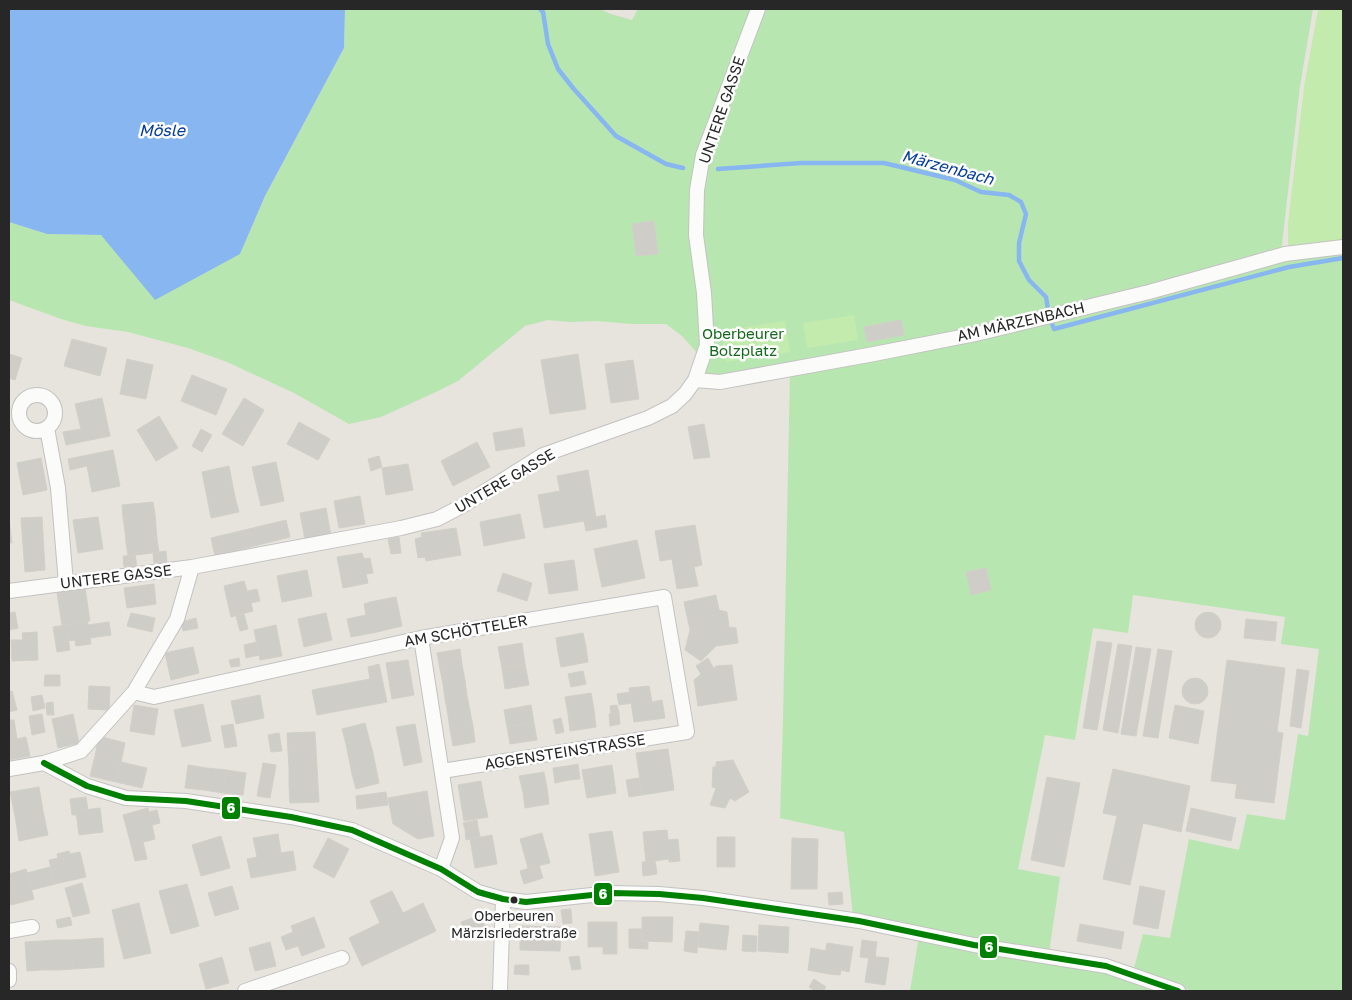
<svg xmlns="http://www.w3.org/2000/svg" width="1352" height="1000" font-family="'Golos Text',sans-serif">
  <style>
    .green { fill: #b8e6b1 }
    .pitch { fill: #c3ebae }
    .water { fill: #88b6f0 }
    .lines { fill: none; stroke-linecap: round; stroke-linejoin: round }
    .stream { stroke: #88b6f0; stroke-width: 4.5 }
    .building { fill: #cfcdc7; stroke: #d1d0c8 }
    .street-casing { stroke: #c3c2c2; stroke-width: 16 }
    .street { stroke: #fbfbfa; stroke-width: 14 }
    .bus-1-casing { stroke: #fff; stroke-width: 10 }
    .bus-1 { stroke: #008000; stroke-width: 6 }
    .bus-dot { fill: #272727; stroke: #fff; stroke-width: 2 }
    .labels { text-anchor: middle; stroke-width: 5; stroke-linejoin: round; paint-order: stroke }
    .bus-label { font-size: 14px; fill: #272727; stroke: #fff }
    .street-label { font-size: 15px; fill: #272727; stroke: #fff }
    .park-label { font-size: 15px; fill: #13681a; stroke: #fff }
    .water-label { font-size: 16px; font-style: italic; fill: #033ca0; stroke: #fff }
    .line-badge { stroke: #fff; stroke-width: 2 }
    .badge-label { font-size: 14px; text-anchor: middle; font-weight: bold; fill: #fff }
  </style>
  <rect width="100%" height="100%" fill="#e6e4dc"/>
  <path class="green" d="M345 9H600L611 14 632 20 638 9H753L698 155 700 356 682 336 666 324H632L596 321 570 322 548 320 525 326 458 381 436 392 381 417 349 424 294 393 227 362 188 348 128 332 86 326 61 319 9 300V222L47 234 101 235 240 254 265 196 344 48Z
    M762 9H1313L1300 86 1281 253 1055 312 719 379 699 378 704 365 699 236 706 159Z
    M1343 249V991H1192L1133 972 1143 934 1170 938 1189 839 1239 850 1247 814 1285 820 1298 734 1308 736 1319 649 1281 644 1285 617 1133 595 1128 633 1093 628 1075 740 1045 735 1018 869 1060 877 1049 953 853 916 844 832 780 818 783 722 790 372 1286 257Z
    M919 936 1106 970 1169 991H910Z"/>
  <path class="pitch" d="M1318 9H1343V245L1288 252V223L1304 87Z
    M854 315 858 340 807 348 803 323Z
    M785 321 790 352 726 362 721 331Z"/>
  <path class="water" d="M9 9H345L344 48 265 196 240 254 155 300 101 235 47 234 9 222Z"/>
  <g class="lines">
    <path class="stream" d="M540 9 543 12 548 44 558 69 573 88 616 136 666 164 683 168
      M718 169 801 163H884L955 180 981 192 1009 195 1021 202 1026 214 1019 243V261L1029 280 1046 297 1048 309
      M1052 324 1054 329 1289 267 1343 258"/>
  </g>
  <path class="building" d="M654 221 658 254 636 256 632 224Z
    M901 320 904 335 867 342 864 327Z
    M72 339 107 348 100 376 64 366Z
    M9 354 22 358 15 380 9 378Z
    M578 354 586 409 550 414 541 360Z
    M127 359 153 365 146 399 120 394Z
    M633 360 639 399 611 403 605 364Z
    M192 375 227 389 216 415 181 401Z
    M102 398 110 436 66 445 63 432 81 429 75 404Z
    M244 398 264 410 243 446 222 434Z
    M159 416 178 448 156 461 137 430Z
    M299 422 330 439 318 460 287 444Z
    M704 424 710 457 694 459 688 427Z
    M522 428 525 446 496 451 493 433Z
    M201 429 212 435 202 452 192 446Z
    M477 442 490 467 453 486 441 461Z
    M113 450 120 486 92 492 87 466 70 470 68 459Z
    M379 456 382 467 371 471 368 459Z
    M41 458 44 474 20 479 17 463Z
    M276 462 284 501 261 506 252 467Z
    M408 464 413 490 386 495 382 468Z
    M229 466 232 482 205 487 202 472Z
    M588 470 596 517 605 515 607 527 586 531 584 521 544 528 538 495 560 491 557 476Z
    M44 474 47 490 23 495 20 479Z
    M232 482 235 497 208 502 205 487Z
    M360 496 365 524 339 528 334 501Z
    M235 497 239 512 211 518 208 502Z
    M153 502 155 514 123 518 122 505Z
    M326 508 331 536 305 540 300 513Z
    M155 514 156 527 125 531 123 518Z
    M520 514 525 538 484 546 480 522Z
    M42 517 45 570 25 572 21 518Z
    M98 517 103 549 78 553 73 520Z
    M9 519 12 543H9Z
    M286 520 290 537 215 556 211 538Z
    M695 525 702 565 694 567 698 586 677 589 672 559 660 561 655 531Z
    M156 527 157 539 126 543 125 531Z
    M456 528 461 555 426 561 425 557 418 558 415 539 422 537 421 533Z
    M399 537 401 553 391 554 388 539Z
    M157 539 159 552 128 556 126 543Z
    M637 540 645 578 602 587 594 549Z
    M166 551 167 562 154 563 153 553Z
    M362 553 364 559 370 558 373 573 366 574 368 583 343 588 337 557Z
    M135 555 137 566 124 567 123 556Z
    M574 560 578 590 549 594 544 564Z
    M986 568 991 590 971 595 966 572Z
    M307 570 312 596 282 602 277 576Z
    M503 573 532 583 527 601 497 591Z
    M244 581 247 591 257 589 260 601 251 603 253 611 231 617 224 586Z
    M154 584 156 604 127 608 124 588Z
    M85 588 90 621 62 625 57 593Z
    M716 595 719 610 727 612 729 627 736 628 738 643 716 646 701 661 685 650 690 630 684 602Z
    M396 597 402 626 377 632 370 602Z
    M370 602 377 632 351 637 347 619 366 615 364 604Z
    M9 608V613L15 612 18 628 9 630Z
    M1195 625a13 13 0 1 1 26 0a13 13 0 1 1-26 0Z
    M131 613 155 618 152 632 127 626Z
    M326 613 332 640 304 647 298 619Z
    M244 614 248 629 240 631 236 616Z
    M196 618 198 628 183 631 181 622Z
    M1246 619 1277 622 1275 641 1244 638Z
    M87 621 88 625 109 622 111 635 90 638 91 644 76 646 75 640 68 641 66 625Z
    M66 625 70 650 57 652 53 627Z
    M276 625 282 656 260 660 254 630Z
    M37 632 38 660 12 661 11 640H23L22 633Z
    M583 633 586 647 558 652 556 638Z
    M1097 641 1112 643 1097 730 1083 728Z
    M256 642 259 655 246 658 244 645Z
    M522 643 525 664 502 668 498 647Z
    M1118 644 1132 646 1118 733 1103 730Z
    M193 647 199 673 171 680 165 653Z
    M586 647 588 662 561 667 558 652Z
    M1136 647 1151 649 1136 736 1121 734Z
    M460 649 462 665 440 669 437 653Z
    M1158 649 1172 651 1158 738 1143 736Z
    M239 658 240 666 231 667 229 660Z
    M708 658 714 669 716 666 732 665 737 700 698 706 694 680 701 674 696 666Z
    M408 660 414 695 392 699 386 663Z
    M1227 660 1285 668 1277 732 1283 733 1274 803 1235 798 1237 784 1211 781Z
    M379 664 387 702 317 715 312 690 370 679 368 667Z
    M525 664 529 685 505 689 502 668Z
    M462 665 465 680 443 684 440 669Z
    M1297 669 1309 671 1301 728 1290 726Z
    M583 671 586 684 571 687 568 674Z
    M45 675H60V686H44Z
    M1182 691a13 13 0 1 1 26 0a13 13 0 1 1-26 0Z
    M465 680 467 696 445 699 443 684Z
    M89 686 110 687 109 710 88 709Z
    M649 686 652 702 662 700 665 718 634 722 629 688Z
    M12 691 17 710 9 712V692Z
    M630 692 632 703 619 705 617 694Z
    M591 693 594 710 568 714 565 697Z
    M42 695 45 708 33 711 31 697Z
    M260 695 264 718 236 724 231 701Z
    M467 696 470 711 448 715 445 699Z
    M53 702 54 715H47L46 703Z
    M203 704 211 741 182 747 174 710Z
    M134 705 158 709 154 735 130 731Z
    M531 705 534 723 507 727 504 710Z
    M617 705 619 713 611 714 610 706Z
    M1175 705 1204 711 1198 744 1169 738Z
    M594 710 596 727 570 731 568 714Z
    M470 711 473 726 450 730 448 715Z
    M619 713 620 724 610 726 609 714Z
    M42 714 45 732 32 735 29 716Z
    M73 714 76 729 55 733 52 719Z
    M561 718 564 732 556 734 553 720Z
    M9 720H14L17 739 26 737 30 756 9 760Z
    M365 723 369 738 346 744 342 729Z
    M534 723 537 740 510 744 507 727Z
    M233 724 237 746 225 748 221 726Z
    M415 724 422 762 404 766 396 727Z
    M473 726 475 742 453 746 450 730Z
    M76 729 79 743 58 748 55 733Z
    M315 732 316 749 288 751 287 733Z
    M279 733 282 751 271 752 268 735Z
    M99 736 125 743 121 762 95 756Z
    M369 738 373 753 349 759 346 744Z
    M316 749 317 767 289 768 288 751Z
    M668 749 671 769 639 774 636 753Z
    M373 753 376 768 352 774 349 759Z
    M95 756 121 762 116 782 90 776Z
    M733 760 749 792 735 801 730 798 725 808 710 805 716 788 712 787 713 767H716V762Z
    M121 762 147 768 142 788 116 782Z
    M263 763 276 765 270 798 257 796Z
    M578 764 580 779 569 780 567 766Z
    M188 765 207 768 204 790 185 788Z
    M612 765 616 793 587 798 582 770Z
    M567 766 569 780 555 783 553 768Z
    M317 767 318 785 289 786V768Z
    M207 768 226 770 223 793 204 790Z
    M376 768 379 783 356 789 352 774Z
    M671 769 674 790 642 795 639 774Z
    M1113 769 1190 786 1181 832 1143 823 1130 885 1103 879 1117 816 1103 813Z
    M226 770 246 773 243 795 223 793Z
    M544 772 547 788 523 792 519 776Z
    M1047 777 1080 783 1064 867 1031 860Z
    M639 778 642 795 629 797 626 780Z
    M481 781 484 799 461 803 458 785Z
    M318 785 319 802 290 803 289 786Z
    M39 787 43 811 15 816 10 792Z
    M547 788 549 804 525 808 523 792Z
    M427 791 434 836 418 839 393 824 388 798Z
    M386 792 388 805 357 809 356 796Z
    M86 797 88 810 76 811V815H72L70 799Z
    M484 799 488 817 464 821 461 803Z
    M100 808 103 832 79 835 76 811Z
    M148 808 149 812 157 810 160 823 152 825 155 839 131 845 123 815Z
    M1191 808 1236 818 1231 841 1186 831Z
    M43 811 48 835 19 841 15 816Z
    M477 820 478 827 465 829 463 823Z
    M478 827 480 837 466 840 465 829Z
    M667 830 668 840 678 839 680 861 669 862V859L646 862 643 832Z
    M612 831 619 872 595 876 589 834Z
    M542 833 550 863 528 868 520 839Z
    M278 834 281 853 293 851 296 870 251 878 247 859 257 857 253 838Z
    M492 835 497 864 475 868 470 839Z
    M221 836 230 868 201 876 192 845Z
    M717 837H735V867H717Z
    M328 838 349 849 334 878 313 867Z
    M792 838 818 839 817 889H791Z
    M143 842 147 859 135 861 131 845Z
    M69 851 70 854 80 852 86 877 55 884 49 860 58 858 57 854Z
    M655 861 657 874 643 876 642 862Z
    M539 865 543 878 524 884 520 871Z
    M50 867 55 884 32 890 27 873Z
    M26 869 34 899 11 905 9 897V874Z
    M82 883 90 913 73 917 65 888Z
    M187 884 193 905 165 913 159 891Z
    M232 886 239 909 215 916 208 893Z
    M1140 886 1165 891 1158 929 1133 924Z
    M392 891 403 913 423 903 436 931 362 966 349 938 380 923 370 901Z
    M842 892 843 904 829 905 828 893Z
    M139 903 145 928 118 935 112 910Z
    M193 905 199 926 171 934 165 913Z
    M571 909 572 923 563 924 561 910Z
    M481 915 488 933 468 940 461 922Z
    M70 917 72 925 58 928 56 920Z
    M314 917 325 947 302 956 298 946 286 950 281 937 293 932 291 926Z
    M642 917H673L672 942 642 941Z
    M588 922H617V954H603V947H588Z
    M700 923 729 926 726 950 698 947Z
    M1080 924 1124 932 1121 949 1077 941Z
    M759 925 789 927 788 953 758 951Z
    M520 926 561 927 560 951 520 950Z
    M145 928 151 953 124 959 118 935Z
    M629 929H642V941H648V949L629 948Z
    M686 931 699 932 697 953 684 951Z
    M743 935 757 936 756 952 742 951Z
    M103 938 104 967 89 968 87 939Z
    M87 939 89 968 73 969 72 940Z
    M56 940H72L73 969 58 970Z
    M56 940 58 970H42L41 941Z
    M862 940 877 942 875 957 869 956 868 958 860 957Z
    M41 941 42 970 27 971 25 942Z
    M270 942 276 966 255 971 249 948Z
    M827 943 853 947 849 972 841 970 840 975 829 974 830 966 823 965Z
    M811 948 826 951 823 965 830 966 829 974 808 970Z
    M579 956 581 969 572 970 569 957Z
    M869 956 889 958 885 985 865 982Z
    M222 957 229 983 206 989 199 964Z
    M515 965H529V975L514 974Z
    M814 979 826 987 823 991H815L809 987Z"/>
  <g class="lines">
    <g class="street-casing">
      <path id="street" d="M695 380 720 382 874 354 976 334 1149 292 1285 254 1343 247
        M19 413a18 18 0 1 1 36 0a18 18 0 1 1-36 0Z
        M47 428 58 488 66 583
        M9 591 192 567 401 528 437 519 462 506 543 455 648 418 672 406 685 394 695 380 707 345 704 293 696 235 697 190 703 155 758 9
        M421 638 452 838 441 869
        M134 692 154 697 421 638 664 597 687 732 442 771
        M44 763 87 786 126 798 186 801 291 817 352 830 441 869 478 892 503 899 526 902 611 893 659 894 703 898 859 921 974 945 1106 966 1178 991
        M9 769 44 763 81 751 134 692 177 619 192 567
        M9 931 32 927
        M9 971V980
        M245 991 342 958
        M500 991 503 899"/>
    </g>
    <use href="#street" class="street"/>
    <g class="bus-1-casing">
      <path id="bus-1" d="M44 763 87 786 126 798 186 801 291 817 352 830 441 869 478 892 503 899 526 902 611 893 659 894 703 898 859 921 974 945 1106 966 1178 991"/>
    </g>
    <use href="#bus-1" class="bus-1"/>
  </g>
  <circle class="bus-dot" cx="514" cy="900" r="4.5"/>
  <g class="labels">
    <g class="bus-label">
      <text x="514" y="921">Oberbeuren<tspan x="514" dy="17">Märzisriederstraße</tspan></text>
    </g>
    <g class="street-label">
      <text transform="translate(722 110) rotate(-71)" y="5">UNTERE GASSE</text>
      <text transform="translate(1021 322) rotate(-13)" y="5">AM MÄRZENBACH</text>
      <text transform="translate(505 481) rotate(-30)" y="5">UNTERE GASSE</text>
      <text transform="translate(116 577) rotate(-7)" y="5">UNTERE GASSE</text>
      <text transform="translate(466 631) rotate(-10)" y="5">AM SCHÖTTELER</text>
      <text transform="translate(565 752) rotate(-9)" y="5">AGGENSTEINSTRASSE</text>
    </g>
    <g class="park-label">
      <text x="743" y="339">Oberbeurer<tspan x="743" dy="17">Bolzplatz</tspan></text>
    </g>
    <g class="water-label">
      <text x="162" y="136">Mösle</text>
      <text transform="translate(948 167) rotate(15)" y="6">Märzenbach</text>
    </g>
  </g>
  <g class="line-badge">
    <rect x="221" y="796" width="20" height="24" rx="5" fill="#008000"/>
    <rect x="593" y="882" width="20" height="24" rx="5" fill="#008000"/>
    <rect x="979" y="935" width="19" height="24" rx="5" fill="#008000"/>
  </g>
  <g class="badge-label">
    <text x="231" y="813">6</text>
    <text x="603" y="899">6</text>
    <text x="989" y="952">6</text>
  </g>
  <rect width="1352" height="1000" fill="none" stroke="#272727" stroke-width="20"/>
</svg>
